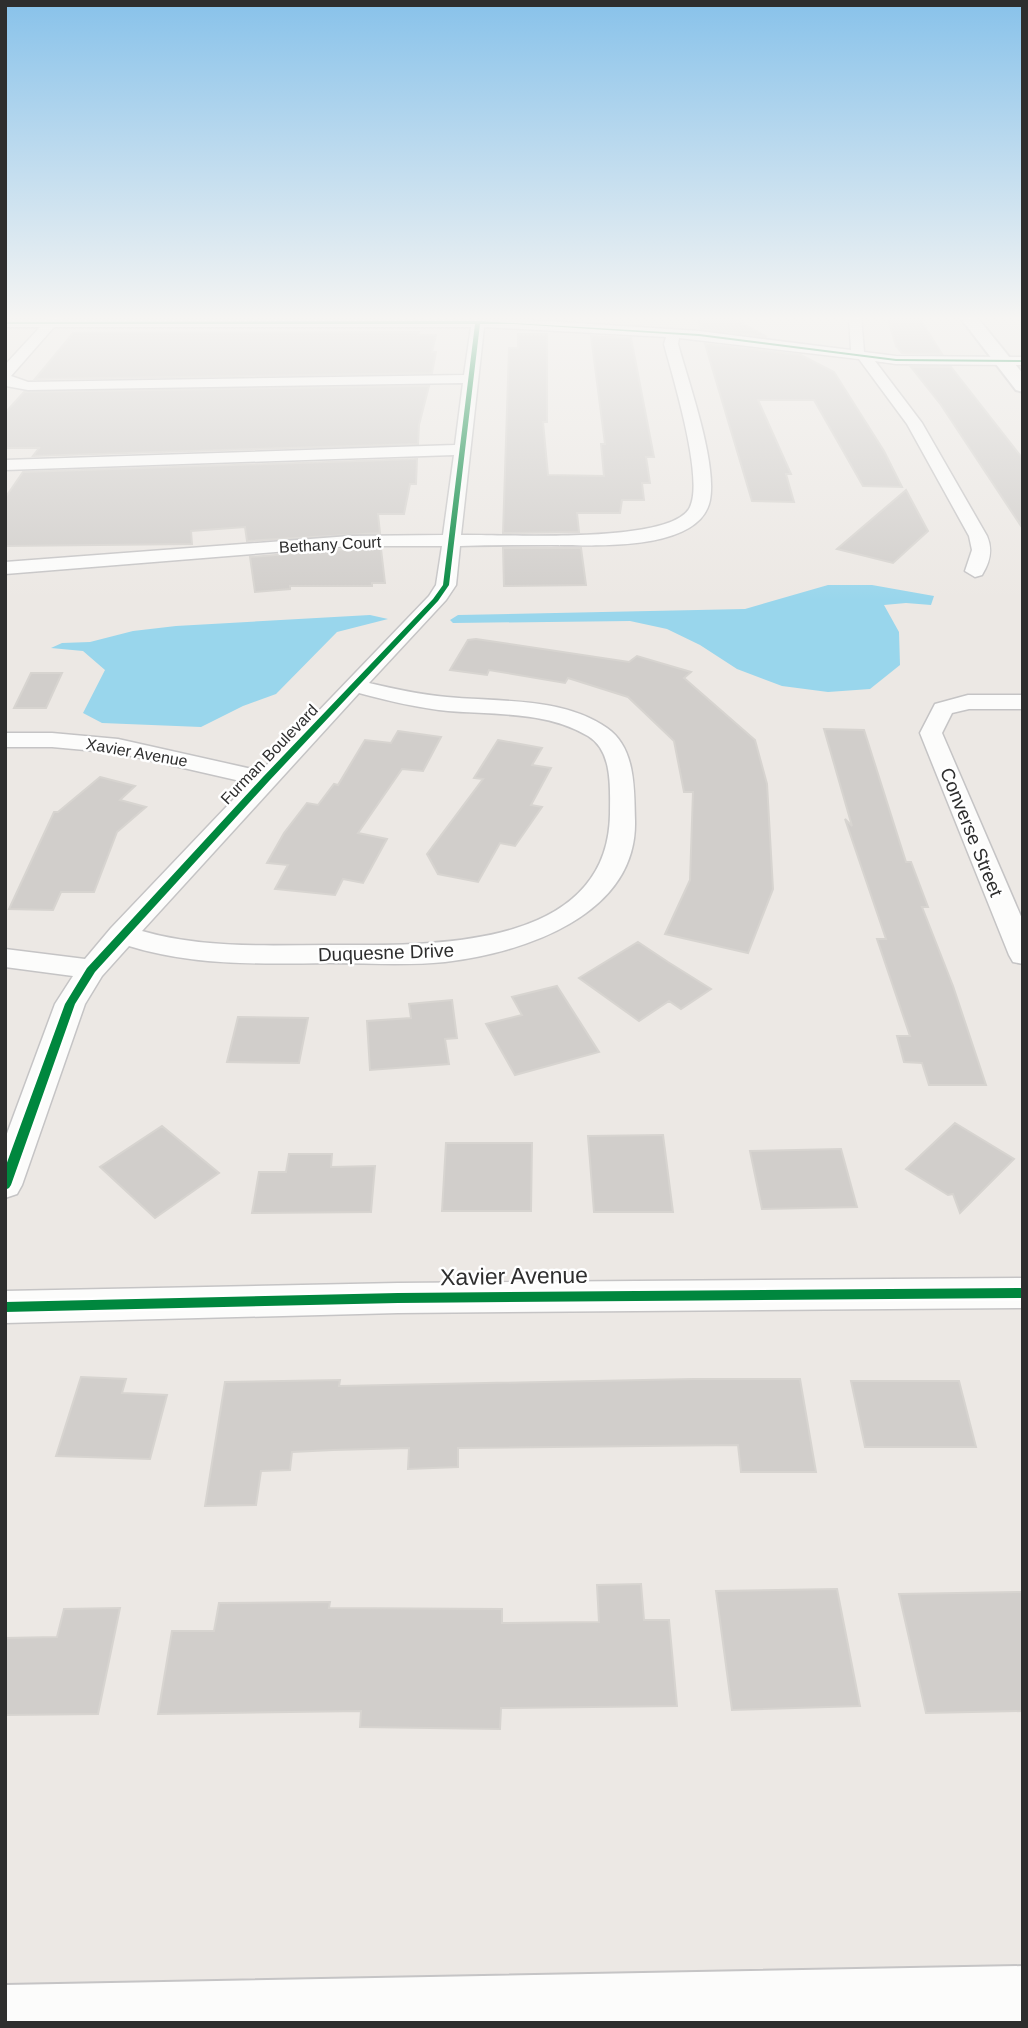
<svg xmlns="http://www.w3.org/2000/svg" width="1028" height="2028" font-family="Arial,sans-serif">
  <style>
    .water { fill: #99d6ec }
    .building { fill: #d1cecb; stroke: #d7d4d0; stroke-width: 2 }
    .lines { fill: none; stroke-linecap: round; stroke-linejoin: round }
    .street-casing { stroke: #c5c4c5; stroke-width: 3 }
    .secondary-casing { stroke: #c5c4c5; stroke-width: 4 }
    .street { fill: #fcfcfb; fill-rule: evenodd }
    .secondary { fill: #fcfcfb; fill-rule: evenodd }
    .cycleway-casing { stroke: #fff; stroke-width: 5 }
    .cycleway { fill: #00873e; fill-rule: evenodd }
    .labels { text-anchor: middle; stroke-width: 5; stroke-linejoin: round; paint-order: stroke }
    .far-street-label { font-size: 16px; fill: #2e2e2e; stroke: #fff }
    .street-label { font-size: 19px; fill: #2e2e2e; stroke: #fff }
    .near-street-label { font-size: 23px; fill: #2e2e2e; stroke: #fff }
  </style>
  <rect width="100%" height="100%" fill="#ece8e4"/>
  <path class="water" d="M828 585H872L934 596 931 605 906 603 884 605 899 632 900 665 870 689 828 692 782 686 737 669 700 645 667 629 630 621 453 623 450 620 458 615 745 609Z
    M370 615 388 619 337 632 276 694 243 706 201 727 102 723 83 713 105 670 83 651 51 648 62 643 90 642 133 631 176 626Z"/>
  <path class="building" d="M697 316H729L767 337 701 329Z
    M887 316H918L942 354 902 353 896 346Z
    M419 332 418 335H436L432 352H436L432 373 35 379 73 333Z
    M518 334H547V422H543L548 475 604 476 601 444H605L591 336 631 338 654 457H646L650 483H642L644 500H622L620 513H577L579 532 503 533 509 348H518Z
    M705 344 801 355 834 372 884 451 902 487 863 486 814 400H758L791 474H786L794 502 752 501Z
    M911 367H951L1023 459V529L941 405Z
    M429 386 419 425 418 444 33 456 39 448H5V413L24 392Z
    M417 459 416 484H410L404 514H378L380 533 247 541 245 527 191 531 192 544 5 546V498L23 472Z
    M906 490 928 531 893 563 837 549Z
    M503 548H581L586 585 504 586Z
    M350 549H381L385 583H372V586H290V589L255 592 250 557Z
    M476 639 629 662 637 656 691 672 684 678 755 740 767 784 773 889 748 953 665 934 690 880 693 792H684L674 741 628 697 568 678 565 683 489 670 487 675 450 670 468 640Z
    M31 673H62L46 708H14Z
    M824 729 864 730 906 862H911L928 907H922L953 986 986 1085H929L922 1063 904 1062 897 1036H910L877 939H886L845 819 852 826Z
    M398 731 441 737 423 771 402 769 358 833 387 839 363 883 343 879 335 895 275 889 288 865 267 863 284 833 307 803 318 805 334 784 338 785 365 740 391 743Z
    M498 740 542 748 532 765 551 768 531 805 542 807 515 846 500 843 478 882 438 874 427 854 483 779 474 778Z
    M100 777 135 786 120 800 146 807 117 832 94 892H61L53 910 9 909 54 812H58Z
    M638 942 668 962 711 989 681 1009 669 1001 639 1021 579 978Z
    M557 986 599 1052 515 1075 486 1024 522 1015 512 997Z
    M452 1000 457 1038 445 1039 449 1064 370 1070 367 1021 411 1018 409 1004Z
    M238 1017 308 1018 299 1063 227 1062Z
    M955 1123 1014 1159 960 1213 953 1194 948 1195 906 1169Z
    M162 1126 219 1173 155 1218 100 1167Z
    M663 1135 673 1212H594L588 1136Z
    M446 1143H532L531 1211H442Z
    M841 1149 857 1207 762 1209 750 1151Z
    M289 1154H332L331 1167 375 1166 371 1212 252 1213 259 1172H286Z
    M81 1377 126 1379 122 1393 167 1395 150 1459 56 1456Z
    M693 1379H800L816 1472H741L738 1445 458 1448V1467L408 1469 409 1448 333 1450 292 1452 290 1470 261 1471 256 1505 205 1506 225 1382 340 1380 339 1386Z
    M851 1381H959L976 1447H865Z
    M641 1584 644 1620H669L677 1706 501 1708 500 1729 360 1727 361 1711 158 1714 172 1631H214L219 1603 330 1602 329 1608 502 1609V1623L599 1622 597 1585Z
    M837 1589 860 1706 732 1710 716 1591Z
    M1023 1592V1711L926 1713 899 1594Z
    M120 1608 98 1714 5 1715V1638L57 1637 64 1609Z"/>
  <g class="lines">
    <g class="street-casing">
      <path id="street" d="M50 316H63L61 319H515L699 331 851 350 849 316H861L864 352 896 356 1023 357V365L896 364 875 361 922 423 987 536C993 550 990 562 982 575L975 577 965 571 972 550 969 536 907 424 859 359 679 338 678 344C689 384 717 462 710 500 700 553 590 545 551 545 521 545 490 545 460 546L456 585 446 600 369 683C395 689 421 695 447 697 499 702 563 697 607 728 636 748 634 789 635 821 637 916 522 953 445 962 406 966 367 963 329 963 261 964 194 966 129 946L102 976 85 1004 22 1185 17 1194 5 1198V1139L55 1004 73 976 5 967V949L85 959 111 928 249 783 118 753 52 747H5V733H52L118 739 261 771 429 596 436 585 442 546H350L5 574V562L350 536 443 535 454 455 5 470V460L455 445 463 383 28 390 6 386 5 365 40 327H5V319H47ZM54 327H471L464 375 28 382 11 376ZM484 327 666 337 664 344C673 378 704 478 690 507 673 545 502 534 461 535ZM359 693C389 701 418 708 448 711 495 715 546 711 588 736 613 751 610 788 610 814 608 951 429 945 332 945 269 945 204 949 142 931Z
        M968 695H1023V709H969L952 713 942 733 1023 921V964L1013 962 1009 955 920 733 935 704Z
        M1023 1278V1308L398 1313 5 1323V1291L398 1283Z"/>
    </g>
    <g class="secondary-casing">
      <path id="secondary" d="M959 316H976L1023 374V392L1016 390Z
        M1023 1966V2023H5V1985Z"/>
    </g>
    <use href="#street" class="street"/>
    <use href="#secondary" class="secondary"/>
    <g class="cycleway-casing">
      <path id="cycleway" d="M478 321 699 334 896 359 1023 360V362L896 361 699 336 515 324H480L449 585 438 601 269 781 95 972 75 1004 11 1185 9 1188 5 1190V1168L65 1004 87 968 263 777 433 599 443 585 475 324H5V322Z
        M1023 1288V1298L398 1303 5 1312V1302L398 1293Z"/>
    </g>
    <use href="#cycleway" class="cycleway"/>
  </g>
  <linearGradient id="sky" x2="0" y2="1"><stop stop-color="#88c2ea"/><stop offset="0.53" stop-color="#f6f5f3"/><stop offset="1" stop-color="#f6f5f3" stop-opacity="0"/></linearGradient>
  <rect width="1028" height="600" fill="url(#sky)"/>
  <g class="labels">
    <g class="far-street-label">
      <text transform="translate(330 544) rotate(-3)" y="6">Bethany Court</text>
      <text transform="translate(137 752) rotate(10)" y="6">Xavier Avenue</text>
      <text transform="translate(269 754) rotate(-46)" y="6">Furman Boulevard</text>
    </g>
    <g class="street-label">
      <text transform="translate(972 832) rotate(68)" y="7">Converse Street</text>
      <text transform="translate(386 952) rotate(-2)" y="7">Duquesne Drive</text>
    </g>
    <g class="near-street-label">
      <text transform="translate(514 1276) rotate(-1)" y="8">Xavier Avenue</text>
    </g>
  </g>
  <rect width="1028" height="2028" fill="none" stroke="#2e2e2e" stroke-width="14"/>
</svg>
